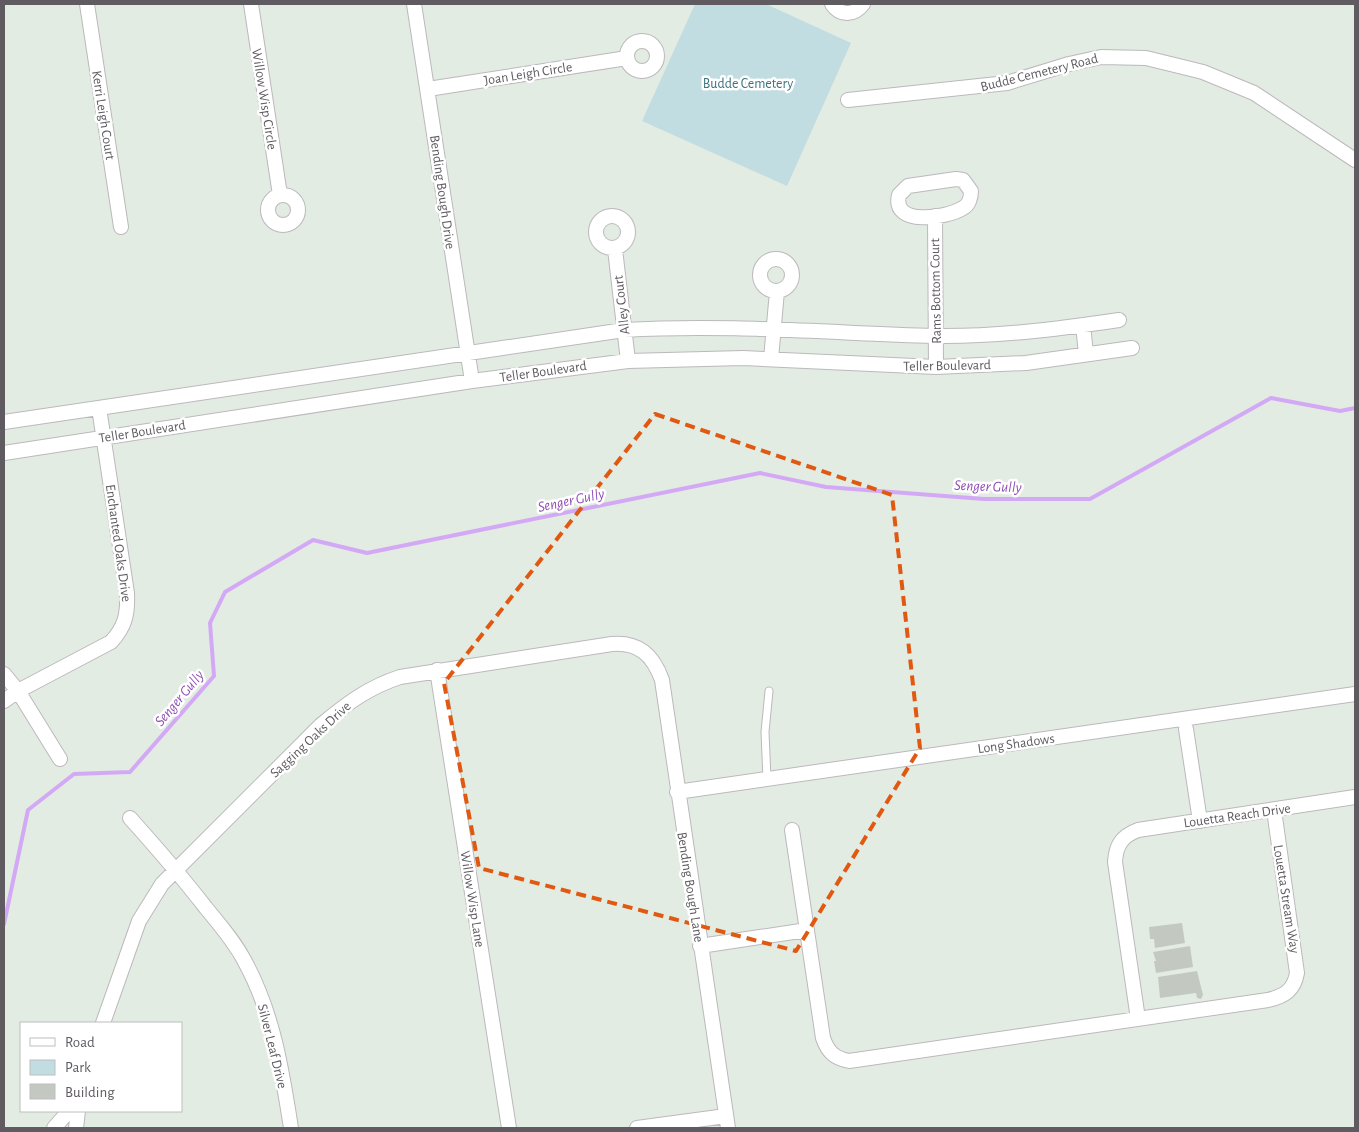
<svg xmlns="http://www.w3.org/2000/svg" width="1359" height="1132" font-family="'Alegreya Sans',sans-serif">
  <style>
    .green { fill: #c1dde1 }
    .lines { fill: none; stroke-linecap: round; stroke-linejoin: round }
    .stream { stroke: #d3a9f5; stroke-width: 4 }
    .building { fill: #c3c9c1 }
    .lane-casing { stroke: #bcb8bd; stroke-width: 9 }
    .street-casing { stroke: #bcb8bd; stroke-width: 16 }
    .lane { stroke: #fff; stroke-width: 7 }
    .street { stroke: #fff; stroke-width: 14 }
    .marked { fill: none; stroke: #e15910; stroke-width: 4; stroke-dasharray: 10 6; stroke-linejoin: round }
    .labels { text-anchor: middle; stroke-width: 5; stroke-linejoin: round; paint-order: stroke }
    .street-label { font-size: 14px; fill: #5f5b61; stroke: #fff }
    .park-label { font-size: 14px; fill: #3d737e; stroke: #fff }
    .water-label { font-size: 15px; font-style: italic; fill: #904fb5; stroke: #fff }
  </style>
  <rect width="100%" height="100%" fill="#e3ece3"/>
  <path class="green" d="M695 4H766L851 43 787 186 642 121Z"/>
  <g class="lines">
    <path class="stream" d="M4 924 28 810 74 774 130 772 214 676 210 623 225 592 313 540 367 553 760 473 826 487 984 499H1090L1271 398 1340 411 1355 408"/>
  </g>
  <path class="building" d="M1182 923 1185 943 1155 948 1154 939H1150L1149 927Z
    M1190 946 1193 967 1156 973 1154 961H1156L1153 952Z
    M1197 971 1203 995 1201 999 1197 998 1196 993 1160 998 1158 977Z"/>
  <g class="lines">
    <g class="lane-casing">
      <path id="lane" d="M767 779 765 732 769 691"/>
    </g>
    <g class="street-casing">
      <path id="street" d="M87 4 121 227
        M251 4 280 195
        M414 4 472 381
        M832 4C840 16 854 16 863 4
        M627 56a15 15 0 1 1 30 0a15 15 0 1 1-30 0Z
        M428 89 627 58
        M848 100 1007 83 1069 64 1101 57 1146 58 1203 72 1254 93 1355 160
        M956 179 963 180 971 191C971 197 969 205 963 208 947 218 891 227 899 195L908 186Z
        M268 210a15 15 0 1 1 30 0a15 15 0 1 1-30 0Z
        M596 232a16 16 0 1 1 32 0a16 16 0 1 1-32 0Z
        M935 216 936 367
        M615 249 628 361
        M760 275a16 16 0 1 1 32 0a16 16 0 1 1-32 0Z
        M1083 325 1086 354
        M771 359 777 291
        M4 422 624 330C728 324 831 333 934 336 996 337 1058 329 1119 320
        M4 453 472 381 628 361 743 358 936 367 1026 363 1132 348
        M437 670 509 1128
        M4 674 18 691 60 759
        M4 701 18 691 111 642C125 627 128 614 127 593L99 408
        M1186 729 1200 821
        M677 792 1355 694
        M130 818C156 847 182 877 206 908 220 925 234 941 244 960 273 1012 282 1070 291 1128
        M792 830 823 1038C828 1052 834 1058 849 1061L1268 1000C1285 996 1294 990 1297 973L1274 810
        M700 946 807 930
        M1138 1019 1115 862C1116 845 1122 836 1138 830L1355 797
        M103 1023 139 921 162 884 321 725C346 704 369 687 400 677L612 644C639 642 653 655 662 680L728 1128
        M54 1128 69 1111
        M76 1128 78 1111
        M637 1128 726 1116"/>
    </g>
    <use href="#lane" class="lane"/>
    <use href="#street" class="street"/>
  </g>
  <path class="marked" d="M655 414 892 495 920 748 796 951 479 868 444 683Z"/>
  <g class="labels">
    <g class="street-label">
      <text transform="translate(1039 72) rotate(-14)" y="5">Budde Cemetery Road</text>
      <text transform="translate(528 73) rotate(-9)" y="5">Joan Leigh Circle</text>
      <text transform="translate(265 99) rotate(81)" y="5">Willow Wisp Circle</text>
      <text transform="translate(104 115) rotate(81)" y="5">Kerri Leigh Court</text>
      <text transform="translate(443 192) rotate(82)" y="5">Bending Bough Drive</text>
      <text transform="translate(935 291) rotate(-91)" y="5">Rams Bottom Court</text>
      <text transform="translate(621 305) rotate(-97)" y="5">Alley Court</text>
      <text transform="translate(947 365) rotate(-1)" y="5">Teller Boulevard</text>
      <text transform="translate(543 371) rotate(-8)" y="5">Teller Boulevard</text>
      <text transform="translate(142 431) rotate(-9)" y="5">Teller Boulevard</text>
      <text transform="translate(119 543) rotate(82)" y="5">Enchanted Oaks Drive</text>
      <text transform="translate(310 739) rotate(-43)" y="5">Sagging Oaks Drive</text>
      <text transform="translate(1016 743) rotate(-8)" y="5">Long Shadows</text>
      <text transform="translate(1237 815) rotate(-8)" y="5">Louetta Reach Drive</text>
      <text transform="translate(691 887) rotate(81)" y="5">Bending Bough Lane</text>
      <text transform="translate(473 899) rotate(81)" y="5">Willow Wisp Lane</text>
      <text transform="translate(1287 899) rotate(81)" y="5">Louetta Stream Way</text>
      <text transform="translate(273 1046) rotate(76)" y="5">Silver Leaf Drive</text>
    </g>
    <g class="park-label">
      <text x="748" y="88">Budde Cemetery</text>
    </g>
    <g class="water-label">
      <text transform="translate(988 486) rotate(2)" y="5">Senger Gully</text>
      <text transform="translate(571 500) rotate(-12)" y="5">Senger Gully</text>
      <text transform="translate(179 698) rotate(-50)" y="5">Senger Gully</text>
    </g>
  </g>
  <rect width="1359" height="1132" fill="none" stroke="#5f5b61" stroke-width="10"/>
  <rect x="20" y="1022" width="162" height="90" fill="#ffffff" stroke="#bfbdc0"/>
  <rect x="30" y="1038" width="25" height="8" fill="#ffffff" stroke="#bfbdc0"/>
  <text x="65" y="1047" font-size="15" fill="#5f5b61">Road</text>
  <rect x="30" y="1060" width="25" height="15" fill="#c1dde1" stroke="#bfbdc0"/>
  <text x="65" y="1072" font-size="15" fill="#5f5b61">Park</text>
  <rect x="30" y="1084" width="25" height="15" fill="#c3c9c1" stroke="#bfbdc0"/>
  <text x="65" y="1097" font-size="15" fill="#5f5b61">Building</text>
</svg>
